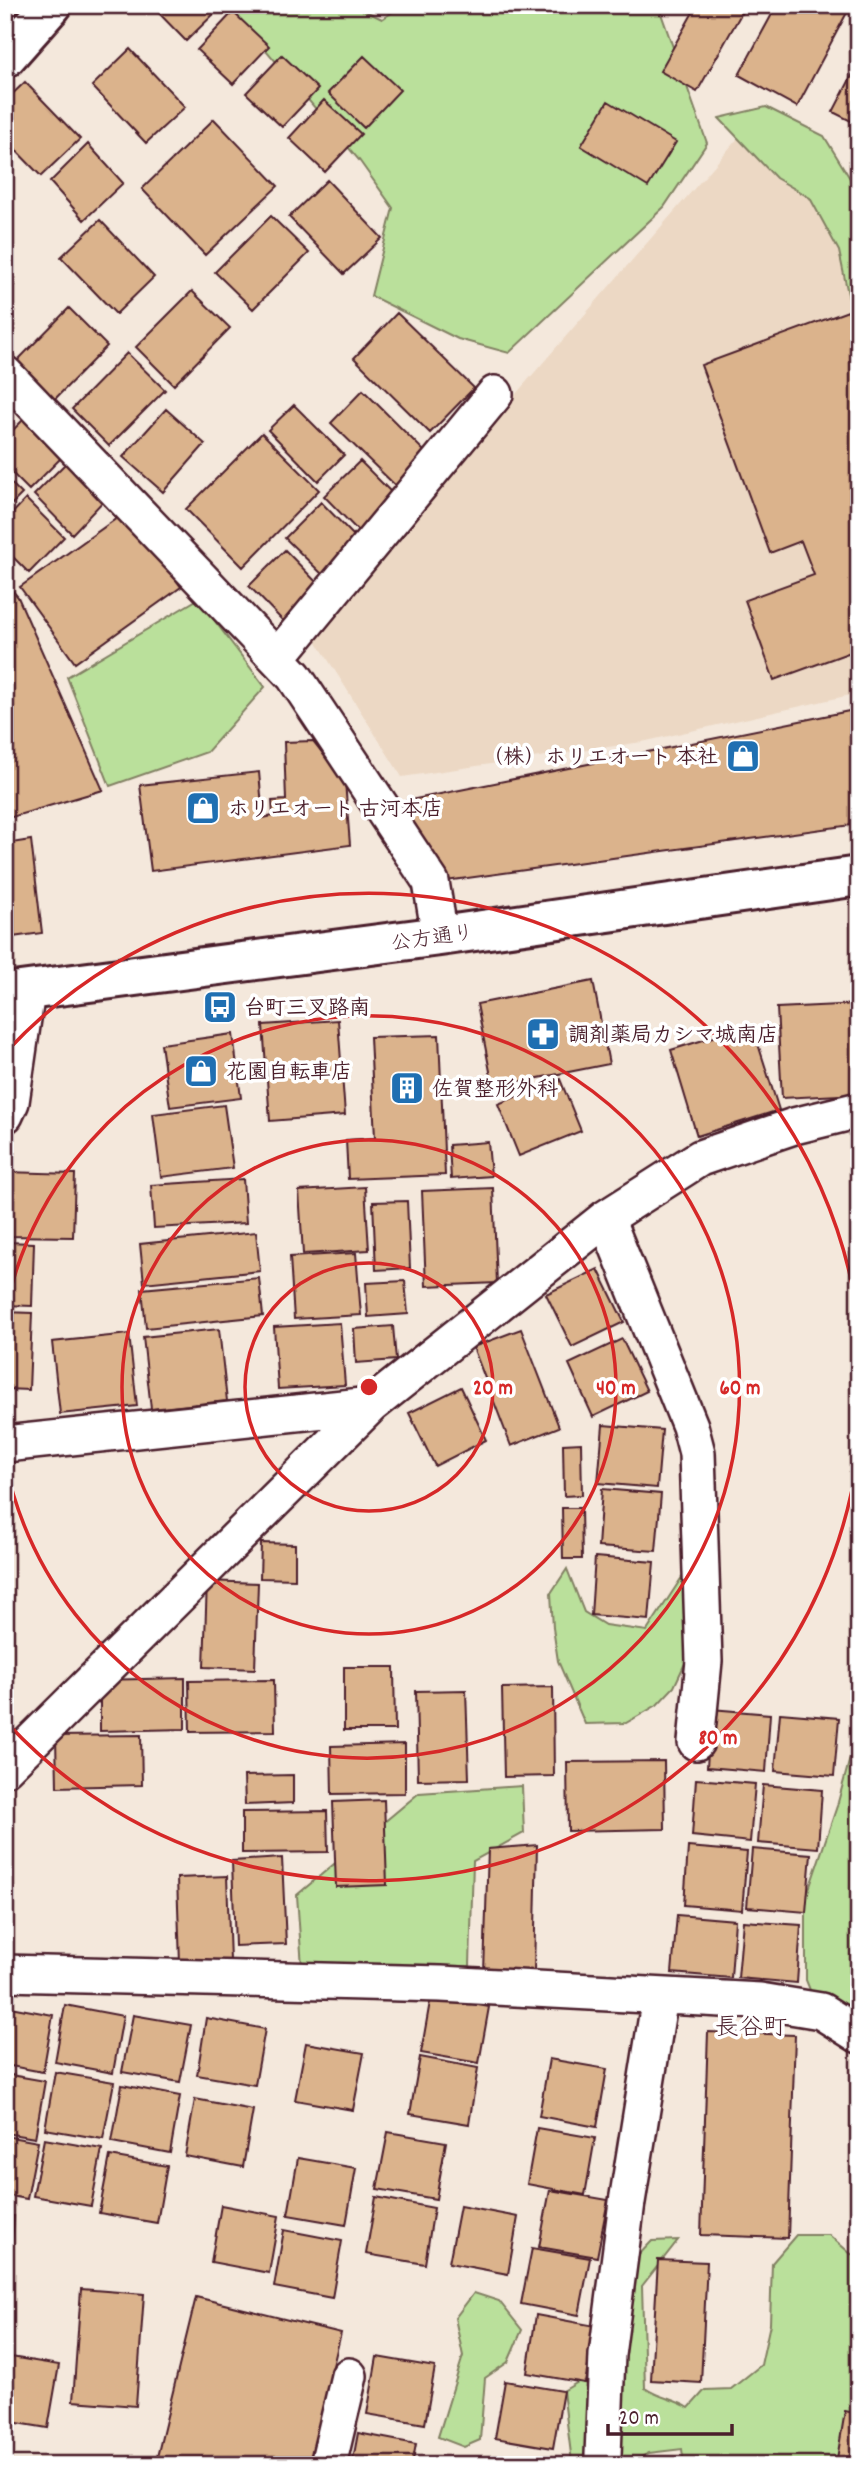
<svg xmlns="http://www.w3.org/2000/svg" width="864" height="2470" font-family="Dekko,'Klee One',sans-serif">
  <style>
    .built { fill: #ecd8c4 }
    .green { fill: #bae09b; stroke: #828063; stroke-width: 2 }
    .building { fill: #dbb38c; stroke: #4a1f2b; stroke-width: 2 }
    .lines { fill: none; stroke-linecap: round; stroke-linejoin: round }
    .street-casing { stroke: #4a1f2b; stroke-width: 40 }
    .secondary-casing { stroke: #4a1f2b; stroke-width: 44 }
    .street { stroke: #fff; stroke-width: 35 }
    .secondary { stroke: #fff; stroke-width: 38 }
    .ring { fill: none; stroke: #d62828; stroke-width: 3.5 }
    .labels { text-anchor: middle; stroke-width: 7; stroke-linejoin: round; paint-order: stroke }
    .poi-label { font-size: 21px; font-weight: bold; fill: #4a1f2b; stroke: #fff; text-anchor: start }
    .street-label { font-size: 21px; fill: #4a1f2b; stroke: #fff }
    .quarter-label { font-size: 24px; fill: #4a1f2b; stroke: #fff }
    .centre { fill: #d62828; stroke: #fff; stroke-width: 3.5 }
    .ring-label { font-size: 21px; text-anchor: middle; font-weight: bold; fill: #d62828; stroke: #fff; stroke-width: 7; stroke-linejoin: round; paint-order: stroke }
  </style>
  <rect width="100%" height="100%" fill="#f4e8dc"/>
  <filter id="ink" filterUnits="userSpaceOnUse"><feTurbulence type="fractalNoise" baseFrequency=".0143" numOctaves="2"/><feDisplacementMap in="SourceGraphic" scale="14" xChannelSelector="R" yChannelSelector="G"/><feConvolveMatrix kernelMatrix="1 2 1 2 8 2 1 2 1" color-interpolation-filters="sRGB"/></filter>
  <g filter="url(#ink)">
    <path class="built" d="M752 122 859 241V693L642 742 402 777 310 631Z"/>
    <path class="green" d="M228 5H353L382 19 403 5H658L707 143 664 207 509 353 458 339 371 296 393 208 359 160Z
      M766 107 824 136 859 193V366L854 352 849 299 839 251 810 198 776 178 719 118Z
      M198 599 265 687 207 752 110 786 67 677Z
      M567 1569 584 1612 605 1625 647 1631 686 1571 687 1659 674 1687 657 1705 626 1723 585 1724 558 1661 553 1628 551 1593Z
      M859 1741V2039L827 2032 806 1980V1898L837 1806 853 1747Z
      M522 1786 524 1833 473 1861 470 1966 302 1967 297 1895 419 1793Z
      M796 2235H829L851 2254 859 2255V2465H684L682 2449 649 2453 627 2465H580L572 2462 563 2391 619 2358 634 2260 652 2241 678 2240 642 2286 645 2388C659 2398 675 2399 689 2408L705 2390 731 2389 761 2365 770 2324 772 2263Z
      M474 2293 499 2301 522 2330 508 2362 485 2378 480 2440 464 2447 438 2437 463 2356 455 2318Z"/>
    <path class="building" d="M151 5H223L186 41Z
      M697 5H746L697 92 660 71Z
      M777 5H851L797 107 739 75Z
      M233 12 269 46 233 84 197 50Z
      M130 49 185 107 146 143 92 86Z
      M282 55 318 89 282 127 246 93Z
      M364 56 400 90 364 128 328 93Z
      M859 62V125L833 112Z
      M25 82 80 139 41 176 5 139V101Z
      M324 100 361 134 325 172 289 138Z
      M608 101 676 142 648 187 581 146Z
      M214 119 278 186 205 255 142 189Z
      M88 144 123 183 84 220 50 182Z
      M327 180 382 238 344 274 289 217Z
      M271 216 309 253 253 309 215 272Z
      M100 220 154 277 116 314 61 257Z
      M5 275 14 285 5 293Z
      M192 291 230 328 174 385 136 347Z
      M859 307V649L774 680 745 600 814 575 801 541 770 553 701 365Z
      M69 308 107 346 51 403 13 365Z
      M397 313 474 388 430 433 354 358Z
      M127 353 165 390 109 446 72 409Z
      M363 390 429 456 398 488 331 423Z
      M5 396 16 408 5 418Z
      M294 405 344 455 318 481 268 430Z
      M166 409 205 444 163 492 123 457Z
      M27 416 65 454 29 490 5 466V438Z
      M262 433 319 490 243 567 186 509Z
      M69 460 107 497 72 534 34 495Z
      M360 461 397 498 362 535 324 496Z
      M5 477 22 494 5 511Z
      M26 499 64 537 29 573 5 549V521Z
      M321 502 358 540 323 575 285 538Z
      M127 511 181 587 75 663 20 587Z
      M285 550 322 588 286 624 249 586Z
      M5 582 18 597 103 790 5 819Z
      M859 709V824L446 881 396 803Z
      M313 741 345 781 350 845 151 871 140 785 259 772 263 818 273 816 272 801 286 800 284 742Z
      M31 840 42 933 5 938V844Z
      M593 981 609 1064 493 1087 477 1004Z
      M859 1004V1094L782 1098 777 1008Z
      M338 1020 345 1115 270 1121 263 1025Z
      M752 1025 779 1110 697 1136 671 1050Z
      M233 1034 241 1098 170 1107 161 1044Z
      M439 1035 445 1175 348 1179 346 1140 375 1138 370 1037Z
      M560 1079 581 1131 519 1156 498 1104Z
      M224 1105 233 1168 161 1177 153 1114Z
      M488 1142 491 1176 451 1179 449 1145Z
      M5 1172 75 1174 73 1237 5 1236Z
      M243 1179 246 1223 154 1228 151 1185Z
      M365 1187 369 1250 303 1254 299 1191Z
      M493 1188 497 1283 426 1286 422 1191Z
      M407 1201 410 1268 376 1270 373 1202Z
      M256 1232 260 1271 144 1283 140 1244Z
      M5 1242 34 1243 32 1306 5 1305Z
      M356 1253 361 1315 294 1319 290 1257Z
      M598 1269 624 1322 572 1347 546 1294Z
      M259 1278 263 1316 146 1328 142 1289Z
      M405 1281 408 1314 368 1317 366 1283Z
      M5 1312 32 1313 29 1390 5 1389Z
      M340 1323 345 1385 278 1389 274 1327Z
      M393 1326 396 1360 356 1363 354 1329Z
      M219 1329 227 1401 151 1409 143 1337Z
      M521 1329 559 1427 511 1446 473 1347Z
      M129 1334 137 1406 60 1414 52 1342Z
      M622 1339 647 1391 593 1417 569 1364Z
      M461 1387 486 1440 435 1466 409 1413Z
      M603 1425 662 1430 657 1488 598 1483Z
      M581 1443 582 1495 564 1496 563 1444Z
      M602 1489 661 1494 656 1551 598 1547Z
      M562 1508H581L582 1559H563Z
      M261 1543 295 1544V1579L260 1578Z
      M595 1557 654 1562 649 1620 591 1615Z
      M207 1581 258 1583 255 1669 204 1667Z
      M344 1667H394L395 1730H344Z
      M185 1678V1729L100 1731V1680Z
      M274 1680 275 1731 190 1732 189 1681Z
      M553 1687 554 1776 504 1777 502 1688Z
      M466 1690 469 1779 418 1780 416 1691Z
      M711 1709 770 1714 766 1772 707 1767Z
      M780 1713 839 1718 834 1776 775 1771Z
      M141 1735 142 1785 57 1787 56 1736Z
      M405 1744V1793L332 1794 331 1746Z
      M664 1761 665 1829 568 1831 567 1762Z
      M293 1775V1803L245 1805 244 1776Z
      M696 1779 755 1784 750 1842 692 1836Z
      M763 1785 822 1790 818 1848 758 1843Z
      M384 1800 387 1885 336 1887 333 1802Z
      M327 1811 328 1852 242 1853V1812Z
      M537 1845 534 1971 484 1973 488 1849Z
      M688 1847 747 1852 742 1910 684 1905Z
      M752 1849 811 1854 806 1912 747 1907Z
      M282 1858 286 1944 235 1946 232 1861Z
      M227 1876 230 1961 180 1963 177 1878Z
      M677 1915 735 1920 731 1978 672 1973Z
      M743 1921 801 1925 797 1983 738 1978Z
      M431 1996 489 2007 479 2063 421 2053Z
      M65 2005 123 2016 113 2073 55 2062Z
      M5 2006 53 2015 43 2072 5 2065Z
      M133 2015 191 2025 180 2082 122 2072Z
      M206 2018 265 2029 255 2085 197 2075Z
      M708 2032 795 2035 788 2238 701 2235Z
      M306 2043 364 2053 353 2110 295 2100Z
      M420 2057 478 2068 469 2124 410 2114Z
      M549 2059 607 2069 597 2127 539 2116Z
      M55 2072 114 2082 103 2139 45 2129Z
      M5 2074 45 2081 35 2138 5 2133Z
      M122 2085 180 2096 170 2153 112 2142Z
      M195 2099 253 2110 243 2167 185 2156Z
      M537 2128 595 2138 585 2195 527 2184Z
      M388 2132 446 2142 436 2199 377 2189Z
      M5 2136 38 2142 27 2199 5 2195Z
      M44 2139 102 2149 91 2206 33 2196Z
      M110 2156 167 2166 157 2223 99 2213Z
      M298 2158 356 2168 346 2225 288 2215Z
      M550 2190 608 2200 597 2257 539 2247Z
      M376 2197 434 2208 425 2264 366 2254Z
      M221 2205 279 2216 269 2273 211 2262Z
      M460 2206 518 2217 508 2274 449 2263Z
      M5 2216H14L6 2328H5Z
      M284 2230 342 2241 332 2298 274 2287Z
      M532 2248 590 2258 579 2315 521 2304Z
      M658 2260 707 2262 701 2383 651 2380Z
      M81 2289 144 2294 136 2406 73 2401Z
      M196 2297 341 2333 309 2465H190L157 2457Z
      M536 2315 595 2326 585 2383 527 2373Z
      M5 2356 59 2365 48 2428 5 2421Z
      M377 2357 435 2367 425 2424 367 2414Z
      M505 2381 563 2391 553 2448 495 2438Z
      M845 2411 859 2414V2465H836Z
      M358 2433 416 2444 412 2465H352Z
      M540 2456 590 2465H539Z
      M621 2459 655 2465H620Z"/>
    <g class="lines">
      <g class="street-casing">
        <path id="street" d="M5 374 294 676 431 882 440 936
          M277 658 495 394
          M5 1115 11 1102 27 991
          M606 1218 690 1426 697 1453 704 1661 696 1742
          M5 1444 371 1405
          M5 1768 371 1405 606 1218 700 1158 794 1126 859 1110
          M5 1973 441 1984 760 2001 821 2011 859 2035
          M603 2455 607 2355 627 2202 660 1997
          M328 2465 349 2376"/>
      </g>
      <g class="secondary-casing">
        <path id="secondary" d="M5 58 52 5
          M5 993 440 936 859 876"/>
      </g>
      <use href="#street" class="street"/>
      <use href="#secondary" class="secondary"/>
    </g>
  </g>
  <g class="ring">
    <circle cx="369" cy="1387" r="124"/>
    <circle cx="369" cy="1387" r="247"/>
    <path d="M5 1313A371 371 0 1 1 5 1461"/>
    <path d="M858 1456A494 494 0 0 1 8 1724M8 1050A494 494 0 0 1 858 1318"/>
  </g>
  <defs>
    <g id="shop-square" transform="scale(1.75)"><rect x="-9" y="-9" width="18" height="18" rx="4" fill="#1f6fb2" stroke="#fff"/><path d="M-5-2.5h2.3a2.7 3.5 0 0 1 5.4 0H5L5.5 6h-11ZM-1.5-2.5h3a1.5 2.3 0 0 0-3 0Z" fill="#fff"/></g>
    <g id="bus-square" transform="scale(1.75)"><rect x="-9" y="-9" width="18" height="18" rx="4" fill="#1f6fb2" stroke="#fff"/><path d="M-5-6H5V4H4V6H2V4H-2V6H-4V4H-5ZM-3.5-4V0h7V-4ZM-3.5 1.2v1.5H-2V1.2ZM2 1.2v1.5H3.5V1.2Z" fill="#fff"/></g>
    <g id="pharmacy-square" transform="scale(1.75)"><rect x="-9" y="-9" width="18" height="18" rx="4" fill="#1f6fb2" stroke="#fff"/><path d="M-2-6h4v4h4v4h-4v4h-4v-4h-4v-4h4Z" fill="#fff"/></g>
    <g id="building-square" transform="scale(1.75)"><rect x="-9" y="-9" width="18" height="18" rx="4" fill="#1f6fb2" stroke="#fff"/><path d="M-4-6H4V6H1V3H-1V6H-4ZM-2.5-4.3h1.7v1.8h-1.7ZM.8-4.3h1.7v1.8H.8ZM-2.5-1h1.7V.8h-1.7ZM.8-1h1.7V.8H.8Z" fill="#fff"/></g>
  </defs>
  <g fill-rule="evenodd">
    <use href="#shop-square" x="743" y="756"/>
    <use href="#shop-square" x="203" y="808"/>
    <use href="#bus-square" x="220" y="1007"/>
    <use href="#pharmacy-square" x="543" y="1034"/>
    <use href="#shop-square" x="201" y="1071"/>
    <use href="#building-square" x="407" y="1088"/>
  </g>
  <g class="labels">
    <g class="poi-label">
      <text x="718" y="763" text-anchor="end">（株）ホリエオート 本社</text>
      <text x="228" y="815">ホリエオート 古河本店</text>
      <text x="244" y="1014">台町三叉路南</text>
      <text x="568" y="1041">調剤薬局カシマ城南店</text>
      <text x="226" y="1078">花園自転車店</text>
      <text x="432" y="1095">佐賀整形外科</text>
    </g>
    <g class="street-label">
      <text transform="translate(432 937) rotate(-8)" y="7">公方通り</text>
    </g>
    <g class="quarter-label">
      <text x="751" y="2034">長谷町</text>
    </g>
  </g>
  <circle cx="369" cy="1387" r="10" class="centre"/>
  <g class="ring-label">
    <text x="493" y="1394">20 m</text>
    <text x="616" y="1394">40 m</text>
    <text x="740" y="1394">60 m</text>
    <text x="718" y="1744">80 m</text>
  </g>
  <rect width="864" height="2470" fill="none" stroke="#fff" stroke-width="28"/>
  <rect x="14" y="14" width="836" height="2442" fill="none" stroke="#4a1f2b" stroke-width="2.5" filter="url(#ink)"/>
  <path d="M608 2424v10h124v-10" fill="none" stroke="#4a1f2b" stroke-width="3.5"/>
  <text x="619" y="2424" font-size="21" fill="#4a1f2b" stroke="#ffffff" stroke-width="5" paint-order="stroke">20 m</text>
</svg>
